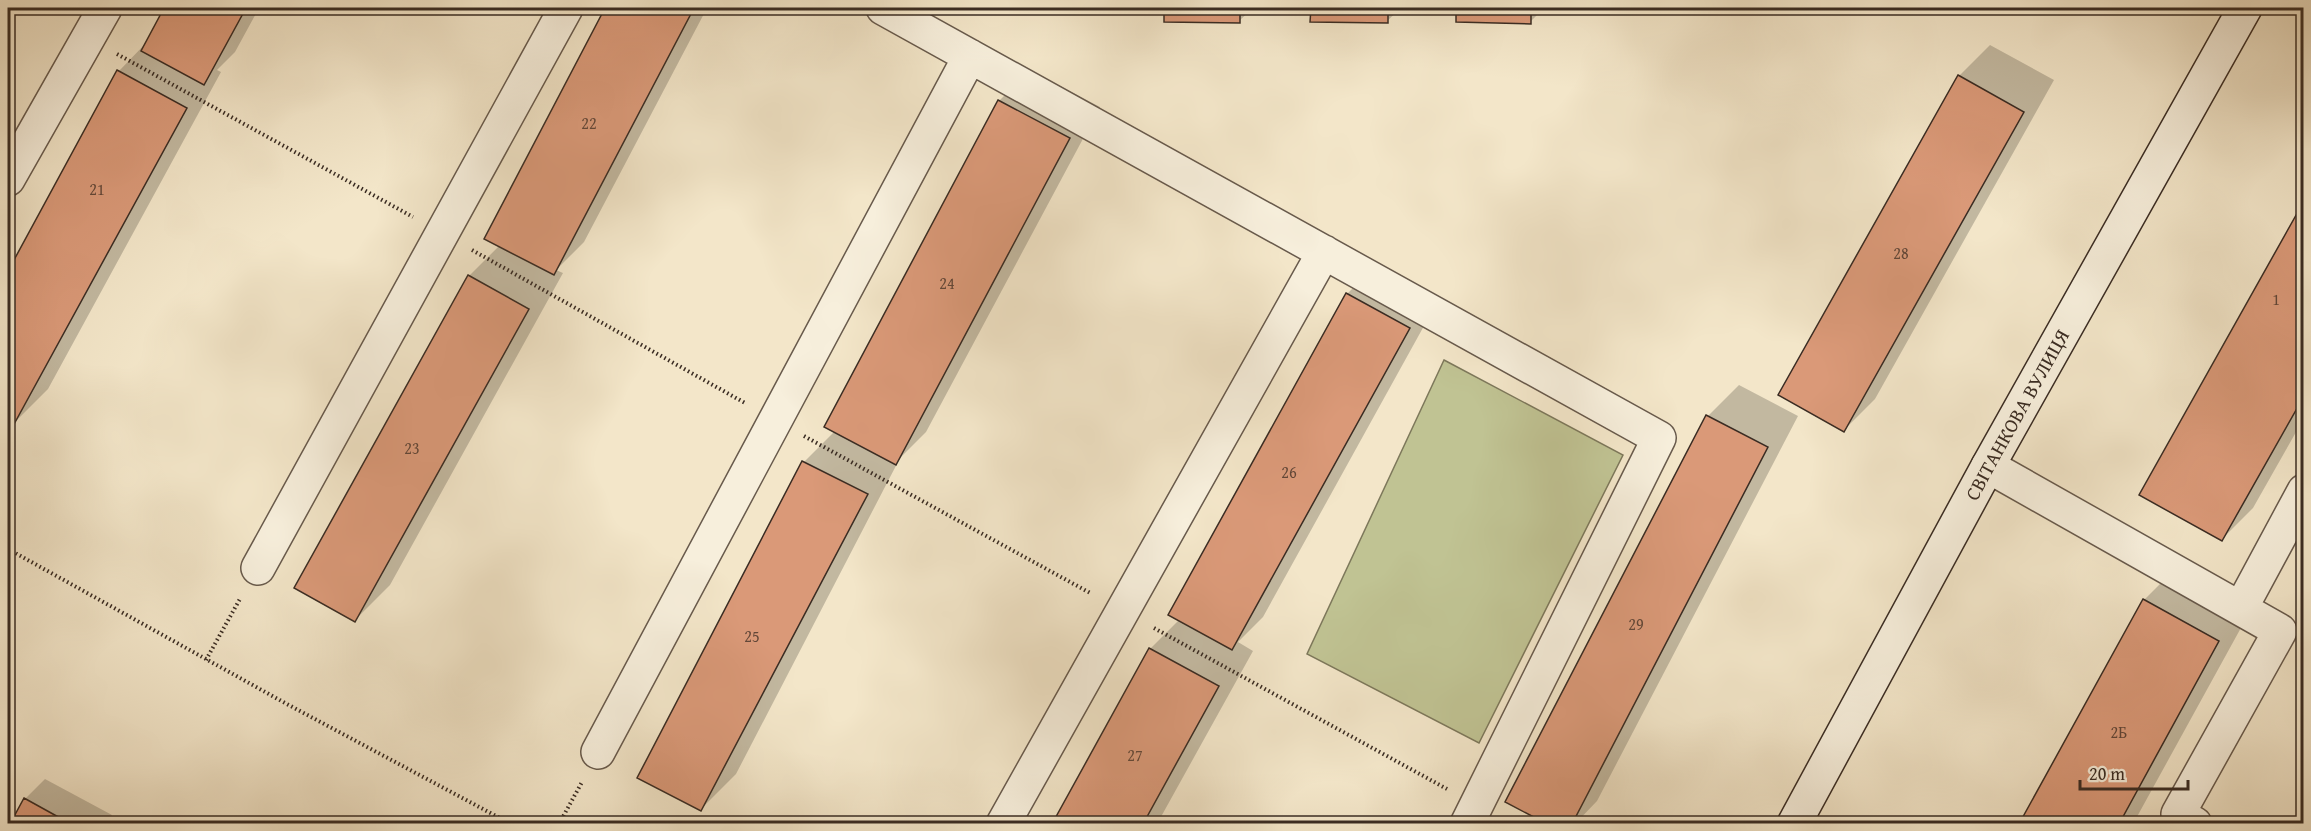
<svg xmlns="http://www.w3.org/2000/svg" width="2311" height="831" font-family="'Gentium Book Plus',serif">
  <style>
    .green { fill: #c0c393; stroke: #7d785b; stroke-width: 1.5 }
    .shadow { fill: #0003 }
    .building { fill: #da9978; stroke: #3a2c23; stroke-width: 1.5 }
    .lines { fill: none; stroke-linecap: round; stroke-linejoin: round }
    .street-casing { stroke: #685a4c; stroke-width: 36 }
    .secondary-casing { stroke: #3a2c23; stroke-width: 36 }
    .path { stroke: #3a2c23; stroke-width: 4; stroke-dasharray: 1.5 3; stroke-linecap: butt }
    .street { stroke: #f7efdc; stroke-width: 33 }
    .secondary { stroke: #f7efdc; stroke-width: 33 }
    .labels { text-anchor: middle; stroke-width: 6; stroke-linejoin: round; paint-order: stroke }
    .number-label { font-size: 16px; fill: #624738 }
    .street-label { font-size: 20px; fill: #3a2c23; stroke: #f7efdc }
  </style>
  <rect width="100%" height="100%" fill="#f3e6c9"/>
  <filter id="stains"><feTurbulence type="fractalNoise" baseFrequency=".00333" numOctaves="4"/><feColorMatrix values="0 0 0 0 .2 0 0 0 0 .09 0 0 0 0 .02 0 0 0 .5 -.17"/></filter>
  <radialGradient id="worn" r=".72"><stop offset=".6" stop-color="#630" stop-opacity="0"/><stop offset="1" stop-color="#630" stop-opacity=".3"/></radialGradient>
  <path class="green" d="M1444 360 1623 455 1479 743 1307 654Z"/>
  <path class="shadow" d="M166 8H259L235 52 217 70 221 72 48 389 13 424 8 421V274L119 71 147 42Z
    M607 8H707L584 242 556 270 563 273 390 585 355 620 469 276 500 245 486 238Z
    M1165 8H1253L1239 21 1165 20Z
    M1312 8H1401L1387 21 1312 20Z
    M1458 8H1544L1530 22 1458 21Z
    M1990 45 2054 80 1875 399 1844 430 1959 76Z
    M1030 70 1100 107 926 432 900 458 736 774 701 809 639 777 804 462 835 431 999 101Z
    M2304 205V418L2253 508 2222 539Z
    M1378 263 1440 297 1263 617 1238 642 1253 651 1157 824H1053L1150 649 1179 620 1347 294Z
    M1739 385 1798 416 1597 801 1575 824H1550L1507 801 1708 416Z
    M2179 565 2253 606 2133 824H2021L2144 600Z
    M45 779 112 815 107 824H12L25 799Z"/>
  <path class="building" d="M164 8H246L204 85 141 51Z
    M605 8H694L554 275 484 239Z
    M1164 8H1240V23L1164 22Z
    M1311 8H1388V23L1310 22Z
    M1456 8H1531V24L1456 22Z
    M117 70 187 108 13 426 8 423V271Z
    M1958 75 2024 112 1844 432 1778 395Z
    M998 100 1070 138 896 465 824 427Z
    M2304 201V396L2222 541 2139 495Z
    M468 275 529 309 355 622 294 588Z
    M1346 293 1410 328 1232 650 1168 615Z
    M1706 415 1768 447 1572 824H1547L1505 802Z
    M802 461 868 494 701 811 637 778Z
    M2143 599 2219 641 2119 824H2019Z
    M1149 648 1219 686 1143 824H1052Z
    M24 798 71 824H10Z"/>
  <g class="lines">
    <g class="street-casing">
      <path id="street" d="M883 8 1659 438 1467 824
        M8 179 105 8
        M1988 466 2280 631 2178 814 2195 824
        M258 568 566 8
        M2241 608 2304 491
        M598 752 970 56
        M1003 824 1324 252"/>
    </g>
    <g class="secondary-casing">
      <g id="secondary">
        <path id="s1" d="M1794 824 1988 466 2245 8"/>
      </g>
    </g>
    <path class="path" d="M117 54 413 217
      M472 250 745 403
      M804 436 1092 594
      M8 549 285 703 511 824
      M1154 628 1447 789
      M206 660 241 597
      M559 824 582 782"/>
    <use href="#street" class="street"/>
    <use href="#secondary" class="secondary"/>
  </g>
  <g class="labels">
    <g class="number-label">
      <text x="589" y="129">22</text>
      <text x="97" y="195">21</text>
      <text x="1901" y="259">28</text>
      <text x="947" y="289">24</text>
      <text x="2276" y="305">1</text>
      <text x="412" y="454">23</text>
      <text x="1289" y="478">26</text>
      <text x="1636" y="630">29</text>
      <text x="752" y="642">25</text>
      <text x="2119" y="738">2Б</text>
      <text x="1135" y="761">27</text>
    </g>
    <g class="street-label">
      <text dy="7" stroke="none"><textPath href="#s1" startOffset="466">СВІТАНКОВА ВУЛИЦЯ</textPath></text>
    </g>
  </g>
  <rect width="2311" height="831" fill="none" stroke="#f3e6c9" stroke-width="30"/>
  <rect x="9" y="9" width="2293" height="813" fill="none" stroke="#3a2c23" stroke-width="3"/>
  <rect x="15" y="15" width="2281" height="801" fill="none" stroke="#3a2c23" stroke-width="1.5"/>
  <path d="M2080 780v9h108v-9" fill="none" stroke="#3a2c23" stroke-width="3"/>
  <text x="2089" y="780" font-size="18" fill="#3a2c23" stroke="#f7efdc" stroke-width="4.5" paint-order="stroke">20 m</text>
  <rect width="100%" height="100%" filter="url(#stains)"/>
  <rect width="100%" height="100%" fill="url(#worn)"/>
</svg>
